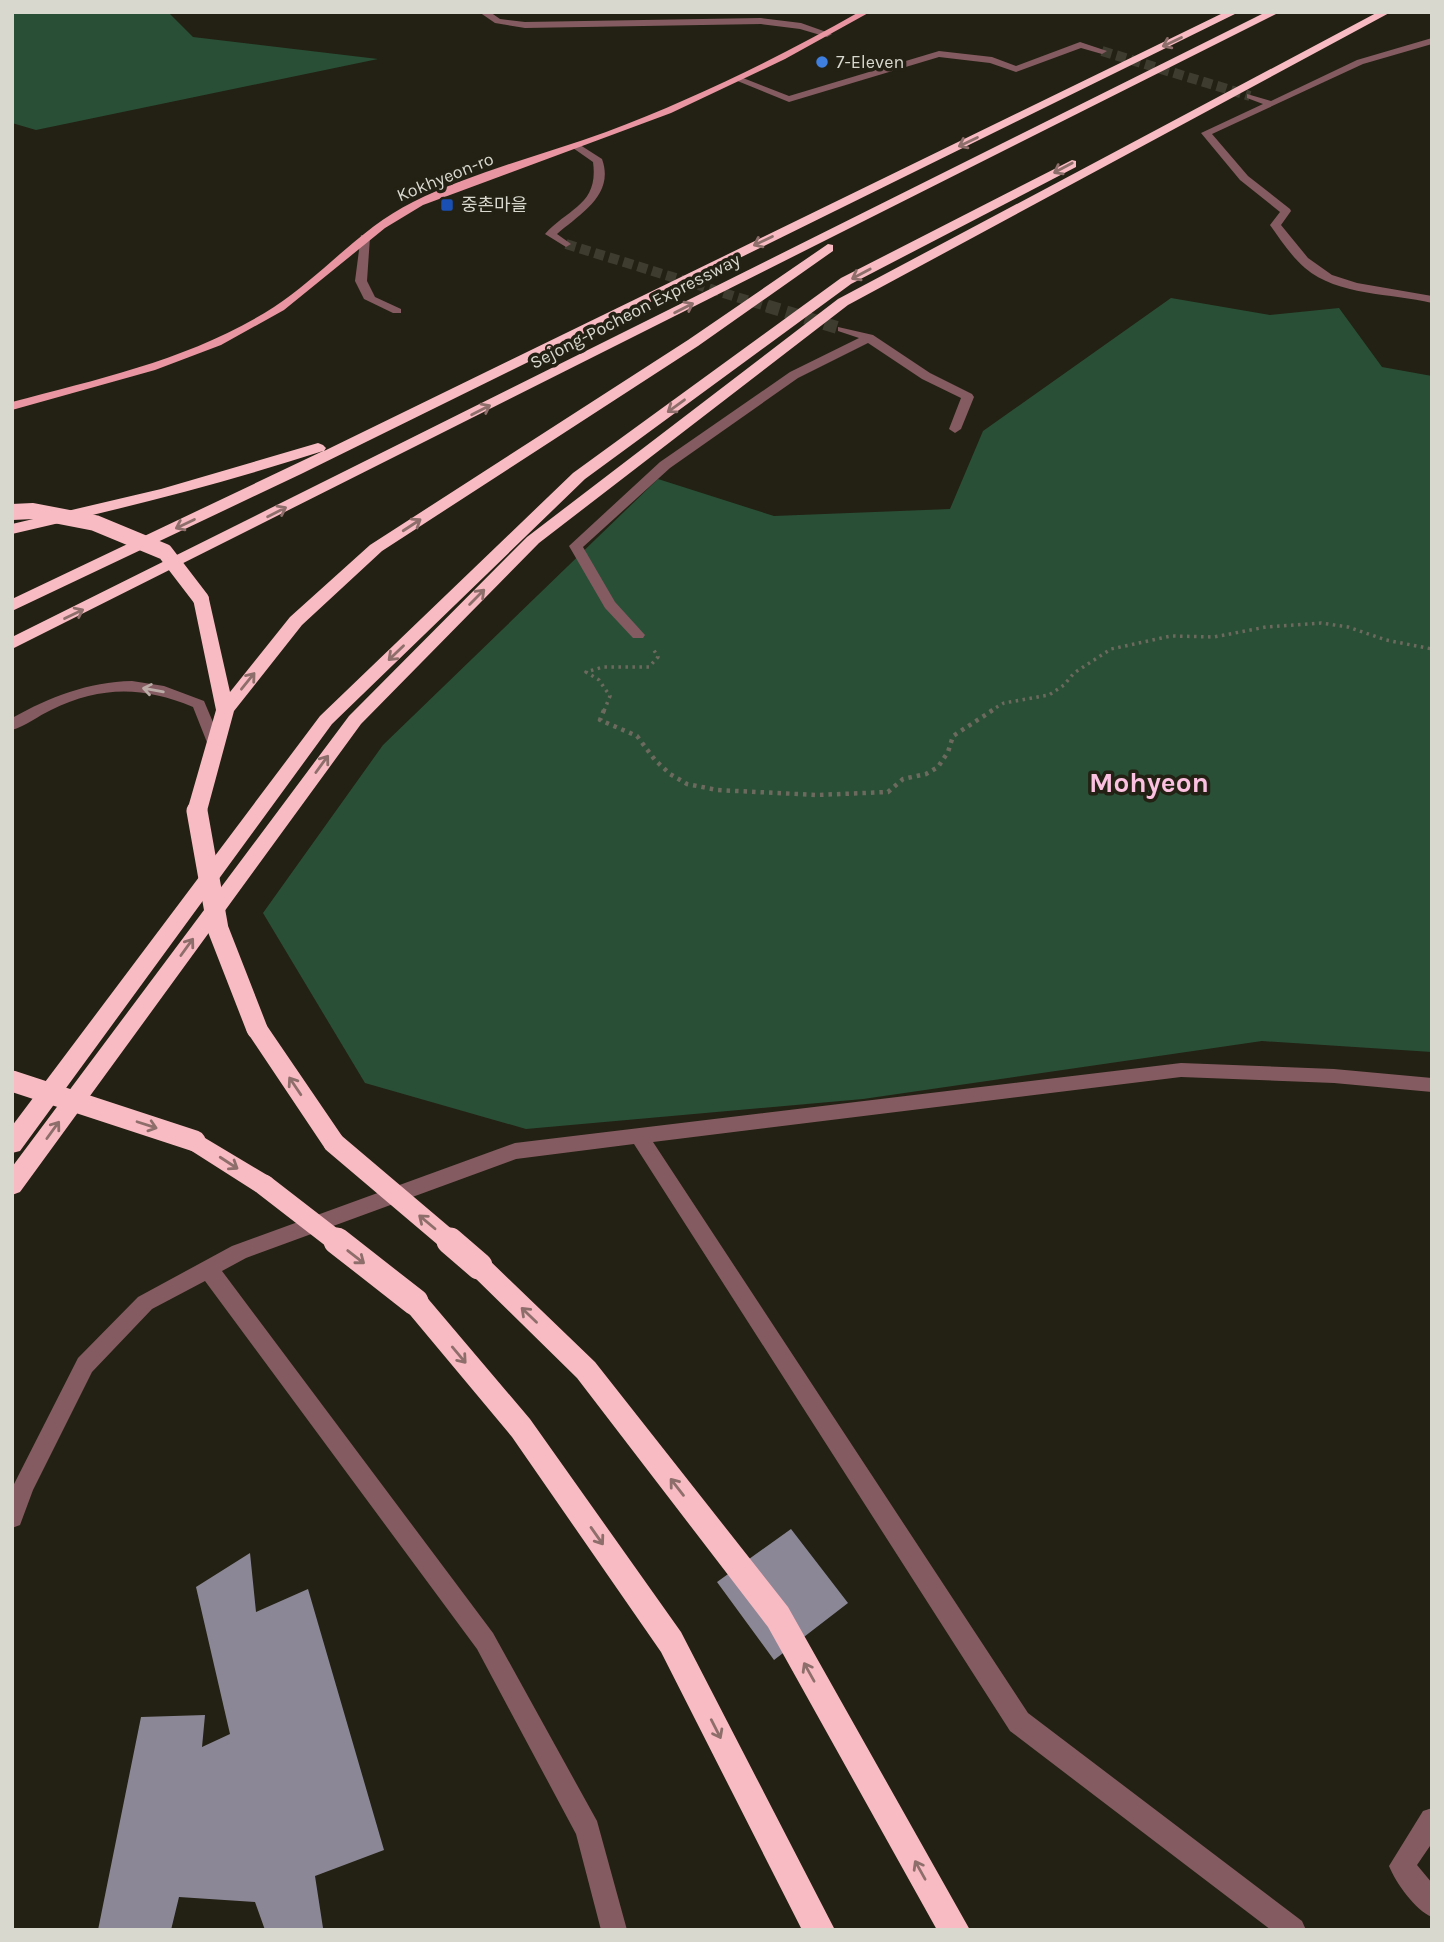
<svg xmlns="http://www.w3.org/2000/svg" width="1444" height="1942" font-family="Karla,'Noto Sans KR',sans-serif">
  <style>
    .forest { fill: #294f37 }
    .building { fill: #8c8796 }
    .lines { fill: none; stroke-linecap: round; stroke-linejoin: round }
    .minor-tunnel-far1 { stroke: #3e3c2f; stroke-width: 10; stroke-dasharray: 10 5; stroke-linecap: butt }
    .minor-tunnel { stroke: #3e3c2f; stroke-width: 13; stroke-dasharray: 13 7; stroke-linecap: butt }
    .path-far1 { stroke: #6c6a5e; stroke-width: 3.5; stroke-dasharray: 2.5 4.5; stroke-linecap: butt }
    .path { stroke: #6c6a5e; stroke-width: 4.5; stroke-dasharray: 3.5 5; stroke-linecap: butt }
    .minor { fill: #845b61; fill-rule: evenodd }
    .major { fill: #e995a2; fill-rule: evenodd }
    .highway { fill: #f9bbc3; fill-rule: evenodd }
    .highway-bridge-far2 { stroke: #f9bbc3; stroke-width: 16 }
    .highway-bridge-far1 { stroke: #f9bbc3; stroke-width: 21 }
    .highway-bridge { stroke: #f9bbc3; stroke-width: 27 }
    .oneway { stroke: #8e6e6b }
    .oneway2 { stroke: #bbaca8 }
    .shop-dot { fill: #3f7fe0; stroke: #232113; stroke-width: 2.5 }
    .transit-dot { fill: #1a4fb4; stroke: #232113; stroke-width: 2.5 }
    .labels { text-anchor: middle; stroke-width: 7; stroke-linejoin: round; paint-order: stroke }
    .far-poi-label { font-size: 18px; fill: #d9d8cf; stroke: #232113; text-anchor: start }
    .far-street-label { font-size: 18px; fill: #d9d8cf; stroke: #232113 }
    .district-label { font-size: 28px; font-weight: bold; fill: #fcc0e1; stroke: #232113 }
  </style>
  <rect width="100%" height="100%" fill="#232113"/>
  <path class="forest" d="M12 12H168L193 37 378 59 36 130 12 123Z
    M1171 298 1270 315 1339 308 1382 367 1432 376V1052L1262 1041 863 1099 526 1129 365 1083 263 913 383 745 658 479 774 516 950 509 983 431Z"/>
  <path class="building" d="M791 1529 848 1603 774 1660 717 1582Z
    M250 1553 256 1612 308 1589 384 1850 315 1876 323 1928 265 1930 255 1902 179 1897 171 1930H98L141 1717 205 1715 202 1747 230 1734 196 1587Z"/>
  <g class="lines">
    <path class="minor-tunnel-far1" d="M1102 51 1250 96
      M566 244 772 308"/>
    <path class="minor-tunnel" d="M767 306 842 329"/>
    <path class="path-far1" d="M604 711 610 696 599 680 586 672 603 667H649L658 657 652 647
      M990 711 1004 703 1049 695 1064 685 1074 673 1111 649 1171 636 1214 637 1266 627 1321 623 1348 627 1386 640 1432 649"/>
    <path class="path" d="M604 710 600 720 637 736 655 760 670 774 687 784 717 790 817 795 888 792 903 779 926 774 938 767 948 752 953 736 993 710"/>
    <path class="minor" d="M479 12H490L500 19 525 22 761 18 801 23 832 34 827 37 800 29 761 24 525 28 495 23Z
      M1432 38V44L1363 64 1212 134 1248 176 1290 209 1291 211 1281 225 1308 258 1332 275 1357 283 1432 296V303C1391 293 1338 296 1305 268 1291 256 1280 239 1270 225L1280 212 1240 180 1201 133 1263 104 1247 98V94L1271 101 1357 60Z
      M1080 42 1107 51 1102 54 1081 48 1016 72 990 63 939 57 789 102 735 80 743 78 789 96 939 51 992 57 1016 66Z
      M577 143 602 159C615 195 580 214 557 234L571 244 566 247 545 234C568 208 599 205 593 162L573 148V144Z
      M361 235 370 237 367 281 375 297 401 309V313H393L364 299 355 281Z
      M838 327 873 335 930 373 972 394 974 397 961 429 955 433 949 429 961 398 922 379 868 343 798 378 670 468 583 547 615 602 645 635 643 638H633L605 608 569 546 660 462 790 372 859 338 838 331Z
      M132 681 164 686 204 701 223 746 220 750H210L193 707C142 686 101 686 51 710 38 716 26 726 12 730V718C50 697 88 682 132 681Z
      M1181 1063 1334 1069 1432 1078V1092L1334 1083 1181 1077 653 1142 1028 1713 1302 1921 1306 1930H1271L1010 1731 634 1144 516 1159 246 1258 222 1271 493 1633 597 1821 627 1930H601L576 1834 477 1649 205 1281 152 1309 92 1372 33 1490 20 1525 12 1528V1488L78 1358 138 1297 232 1246 515 1143Z
      M1432 1808V1843L1417 1865 1432 1883V1917C1415 1910 1396 1883 1389 1866L1423 1811Z"/>
    <path class="major" d="M859 12H870L785 59 671 113 423 205 385 228 284 310 221 345 155 370 12 410V402C102 378 195 358 274 307 323 275 360 228 413 202 474 172 542 155 606 132 694 99 778 58 859 12Z"/>
    <path class="highway" d="M1225 12H1239L301 474 12 611V599L323 451C221 484 117 510 12 534V524L161 489 318 443 323 445 326 448 324 451Z
      M1266 12H1280L12 649V637Z
      M1378 12H1391L848 305 539 543 361 724 20 1192 12 1195V1167L349 716 527 537 838 299Z
      M1072 160 1076 161V167L851 284 585 479 332 724 20 1151 12 1153V1126L320 716 573 473 841 278Z
      M828 244 833 245V251L698 346 382 551 302 625 234 711 207 811 204 816H190L187 811 216 710 193 599 195 595 201 594 209 599 230 692 290 617 370 545 688 340Z
      M257 1021 265 1023 342 1136 345 1143 342 1150 334 1152 326 1150 249 1035 246 1029 249 1023Z
      M195 1132 272 1178 276 1185 272 1192 264 1195 256 1192 187 1148 184 1141 187 1134Z
      M479 1255 488 1259 595 1362 788 1607 970 1930H937L768 1627 577 1378 470 1273 467 1266 470 1259Z
      M415 1291 424 1294 530 1419 681 1632 835 1930H802L661 1652 512 1437 406 1310 403 1302 406 1294Z"/>
    <path class="highway-bridge-far2" d="M12 512 33 511 95 523 165 552 201 599"/>
    <path class="highway-bridge-far1" d="M197 811 218 929 257 1029
      M12 1081 195 1141
      M334 1143 452 1243
      M264 1185 339 1243"/>
    <path class="highway-bridge" d="M337 1241 415 1302
      M450 1241 479 1266"/>
  </g>
  <defs><path id="oneway-shaft" d="M-6 0H5M1.5-3L5.5 0L1.5 3" fill="none" stroke-width="1.6" stroke-linecap="round" stroke-linejoin="round" transform="scale(1.75)"/></defs>
  <g class="oneway">
    <use href="#oneway-shaft" transform="translate(1172 42) rotate(155)"/>
    <use href="#oneway-shaft" transform="translate(968 142) rotate(154)"/>
    <use href="#oneway-shaft" transform="translate(1063 168) rotate(152)"/>
    <use href="#oneway-shaft" transform="translate(763 241) rotate(154)"/>
    <use href="#oneway-shaft" transform="translate(861 274) rotate(152)"/>
    <use href="#oneway-shaft" transform="translate(684 308) rotate(-27)"/>
    <use href="#oneway-shaft" transform="translate(676 406) rotate(144)"/>
    <use href="#oneway-shaft" transform="translate(481 410) rotate(-27)"/>
    <use href="#oneway-shaft" transform="translate(277 512) rotate(-27)"/>
    <use href="#oneway-shaft" transform="translate(185 524) rotate(154)"/>
    <use href="#oneway-shaft" transform="translate(412 525) rotate(-33)"/>
    <use href="#oneway-shaft" transform="translate(477 597) rotate(-45)"/>
    <use href="#oneway-shaft" transform="translate(74 614) rotate(-26)"/>
    <use href="#oneway-shaft" transform="translate(396 653) rotate(136)"/>
    <use href="#oneway-shaft" transform="translate(248 681) rotate(-51)"/>
    <use href="#oneway-shaft" transform="translate(322 764) rotate(-54)"/>
    <use href="#oneway-shaft" transform="translate(187 947) rotate(-54)"/>
    <use href="#oneway-shaft" transform="translate(295 1086) rotate(-124)"/>
    <use href="#oneway-shaft" transform="translate(147 1125) rotate(18)"/>
    <use href="#oneway-shaft" transform="translate(53 1130) rotate(-54)"/>
    <use href="#oneway-shaft" transform="translate(229 1163) rotate(33)"/>
    <use href="#oneway-shaft" transform="translate(427 1222) rotate(-140)"/>
    <use href="#oneway-shaft" transform="translate(356 1257) rotate(38)"/>
    <use href="#oneway-shaft" transform="translate(529 1315) rotate(-136)"/>
    <use href="#oneway-shaft" transform="translate(459 1355) rotate(50)"/>
    <use href="#oneway-shaft" transform="translate(677 1487) rotate(-128)"/>
    <use href="#oneway-shaft" transform="translate(597 1536) rotate(55)"/>
    <use href="#oneway-shaft" transform="translate(809 1672) rotate(-119)"/>
    <use href="#oneway-shaft" transform="translate(716 1729) rotate(63)"/>
    <use href="#oneway-shaft" transform="translate(920 1870) rotate(-119)"/>
  </g>
  <use class="oneway2" href="#oneway-shaft" transform="translate(153 690) rotate(-170)"/>
  <circle class="shop-dot" cx="822" cy="62" r="7"/>
  <rect class="transit-dot" x="440" y="198" width="14" height="14" rx="3.5"/>
  <g class="labels">
    <g class="far-poi-label">
      <text x="836" y="68">7-Eleven</text>
      <text x="461" y="211">중촌마을</text>
    </g>
    <g class="far-street-label">
      <text transform="translate(445 177) rotate(-22)" y="6">Kokhyeon-ro</text>
      <text transform="translate(635 311) rotate(-27)" y="6">Sejong-Pocheon Expressway</text>
    </g>
    <g class="district-label">
      <text x="1149" y="792">Mohyeon</text>
    </g>
  </g>
  <rect width="1444" height="1942" fill="none" stroke="#d9d8cf" stroke-width="28"/>
</svg>
